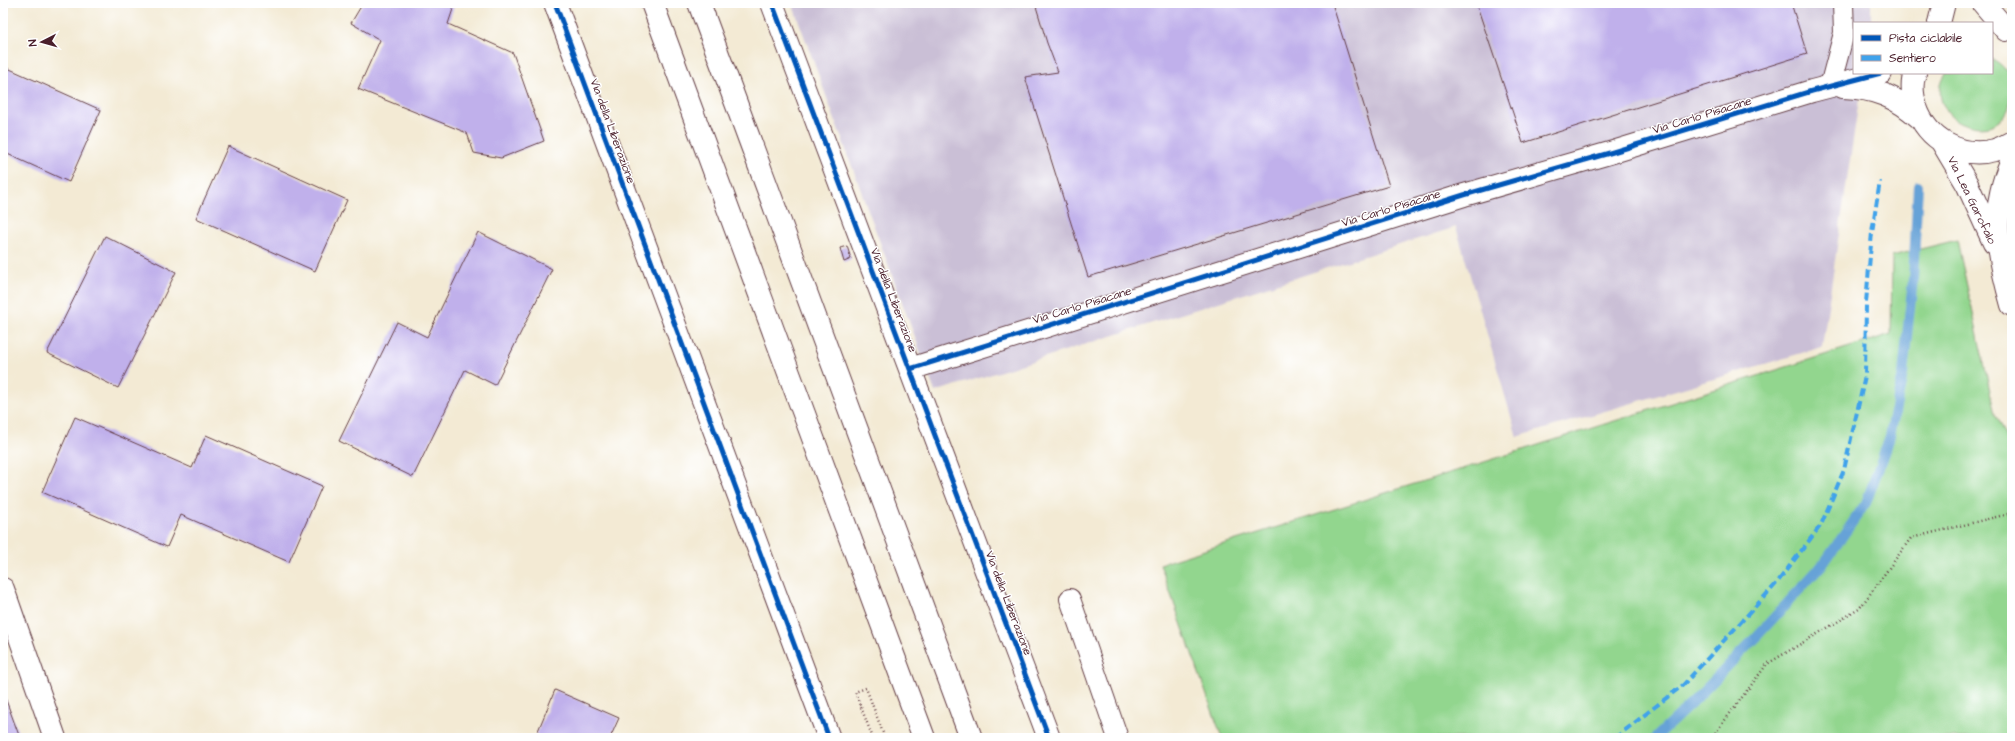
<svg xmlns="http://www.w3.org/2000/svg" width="2015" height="741" font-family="'Architects Daughter',sans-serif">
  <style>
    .industrial { fill: #cabfd6 }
    .green { fill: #92d68e; stroke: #6e7a5c }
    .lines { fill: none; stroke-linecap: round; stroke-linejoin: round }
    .stream { stroke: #66a2d7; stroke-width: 10 }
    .building { fill: #c0b0eb }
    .lane-casing { stroke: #633d44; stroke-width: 22 }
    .street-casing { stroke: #633d44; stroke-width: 24 }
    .highway-casing { stroke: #633d44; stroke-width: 24 }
    .path { stroke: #633d44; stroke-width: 2.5; stroke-dasharray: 1 3; stroke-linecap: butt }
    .lane { stroke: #fff; stroke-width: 20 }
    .street { stroke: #fff; stroke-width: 22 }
    .highway { stroke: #fff; stroke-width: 22 }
    .quiet { stroke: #40a2eb; stroke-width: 4; stroke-dasharray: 8 4; stroke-linecap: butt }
    .cycleway-casing { stroke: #fff; stroke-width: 8 }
    .cycleway { stroke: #0057b8; stroke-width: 5 }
    .labels { text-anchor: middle; stroke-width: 3; stroke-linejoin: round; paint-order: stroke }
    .street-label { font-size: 12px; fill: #4a1f2b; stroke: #fff }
  </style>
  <rect width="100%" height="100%" fill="#fff"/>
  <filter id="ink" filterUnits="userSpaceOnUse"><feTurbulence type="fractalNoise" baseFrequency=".025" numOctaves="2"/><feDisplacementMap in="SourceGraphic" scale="8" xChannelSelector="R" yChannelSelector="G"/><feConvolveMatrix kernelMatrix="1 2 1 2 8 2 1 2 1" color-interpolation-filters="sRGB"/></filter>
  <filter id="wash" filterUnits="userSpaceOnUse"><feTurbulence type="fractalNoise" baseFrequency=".012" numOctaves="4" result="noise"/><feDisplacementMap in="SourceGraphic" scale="16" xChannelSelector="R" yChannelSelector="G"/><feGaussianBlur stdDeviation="0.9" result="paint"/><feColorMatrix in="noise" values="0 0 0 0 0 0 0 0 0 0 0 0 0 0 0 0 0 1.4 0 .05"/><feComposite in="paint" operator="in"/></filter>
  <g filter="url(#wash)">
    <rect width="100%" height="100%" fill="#f3ead4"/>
    <path class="industrial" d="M792 3H1871V23H1854V73H1863L1822 347 1517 437 1456 227 935 392Z"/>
    <path class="green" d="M1992 59C2003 64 2012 75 2012 88 2013 157 1916 123 1946 73H1992Z
      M1957 240 1995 414 2012 451V738H1222L1160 564 1891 334 1892 256Z"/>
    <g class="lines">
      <path class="stream" d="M1655 738 1695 700 1758 635 1824 563 1866 503 1890 436 1903 374 1913 279 1918 186"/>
    </g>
    <g id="blocks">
      <path class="building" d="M363 3H455L448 24 513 53 544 141 501 158 474 153 467 133 358 89 380 40 351 23Z
        M1035 3H1332L1389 186 1088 277 1025 77 1058 72 1047 43Z
        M1476 3H1791L1807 54 1523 143Z
        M3 66 101 110 69 182 3 152Z
        M228 146 347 200 315 271 196 218Z
        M478 232 552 269 495 385 465 370 413 477 339 441 397 322 427 337Z
        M105 236 176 272 118 388 47 353Z
        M847 246 851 259 844 262 840 248Z
        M75 417 192 468 206 435 322 486 289 562 181 515 167 547 42 492Z
        M555 690 619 718 610 738H535Z
        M3 692 20 738H3Z"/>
    </g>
  </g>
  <g filter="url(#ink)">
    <use href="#blocks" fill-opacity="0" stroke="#633d44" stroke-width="1"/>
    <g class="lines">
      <g class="lane-casing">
        <path id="lane" d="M1830 86 1844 33 1843 3
          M1070 599 1118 738"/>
      </g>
      <g class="street-casing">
        <path id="street" d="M555 3 829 738
          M772 3 1049 738
          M1983 3 2006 30
          M1939 23 1944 3
          M1915 73C1911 83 1913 97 1916 107 1927 140 1961 159 1995 150 2001 148 2007 145 2012 142
          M1843 87C1875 88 1897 97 1920 118
          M1942 142 1967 184 1994 243
          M2012 160C1989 211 1997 252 2012 305
          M910 369 1464 195 1613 152 1812 91 1881 73
          M3 589 55 738"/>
      </g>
      <g class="highway-casing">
        <path id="highway" d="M652 3 924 738
          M699 3 971 738"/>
      </g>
      <path class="path" d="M873 738 855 692 866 688 885 738
        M1709 738 1716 732 1767 664 1859 609 1911 538 2012 513"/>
      <use href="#lane" class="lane"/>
      <use href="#street" class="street"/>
      <use href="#highway" class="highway"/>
      <path class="quiet" d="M1615 738 1683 685 1776 584 1821 525 1844 470 1865 376 1866 303 1872 232 1880 181"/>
      <g class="cycleway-casing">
        <path id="cycleway" d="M555 3 829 738
          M772 3 1049 738
          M910 369 1464 195 1613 152 1812 91 1881 73"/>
      </g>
      <use href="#cycleway" class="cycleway"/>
    </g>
  </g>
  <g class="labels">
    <g class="street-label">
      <text transform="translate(1702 115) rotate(-17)" y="4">Via Carlo Pisacane</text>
      <text transform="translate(613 131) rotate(70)" y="4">Via della Liberazione</text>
      <text transform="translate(1972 200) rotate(64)" y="4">Via Lea Garofalo</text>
      <text transform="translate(1391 208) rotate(-17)" y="4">Via Carlo Pisacane</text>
      <text transform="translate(894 300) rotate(69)" y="4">Via della Liberazione</text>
      <text transform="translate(1082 305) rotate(-17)" y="4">Via Carlo Pisacane</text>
      <text transform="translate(1009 603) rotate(69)" y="4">Via della Liberazione</text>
    </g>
  </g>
  <rect width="2015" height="741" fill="none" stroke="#fff" stroke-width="16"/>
  <rect x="1853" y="22" width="140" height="52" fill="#ffffff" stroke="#b7a5aa"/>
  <rect x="1861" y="35" width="20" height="6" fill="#0057b8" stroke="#b7a5aa"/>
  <text x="1889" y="42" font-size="12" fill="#4a1f2b">Pista ciclabile</text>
  <rect x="1861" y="55" width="20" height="6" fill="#40a2eb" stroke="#b7a5aa"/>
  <text x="1889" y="62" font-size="12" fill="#4a1f2b">Sentiero</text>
  <g transform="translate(42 42) rotate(264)" stroke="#ffffff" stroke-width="3" paint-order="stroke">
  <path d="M0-3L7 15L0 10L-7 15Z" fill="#4a1f2b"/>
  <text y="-6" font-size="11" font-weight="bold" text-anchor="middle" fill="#4a1f2b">N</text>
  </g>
</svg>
